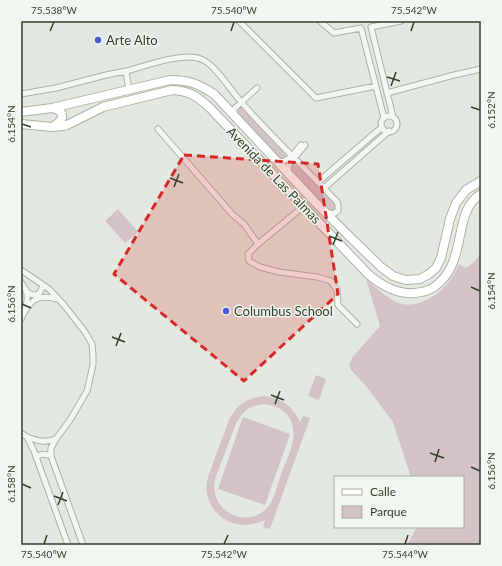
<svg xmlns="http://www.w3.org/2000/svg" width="502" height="566" font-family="Lato,sans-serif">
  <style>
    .green { fill: #d3c2c6; fill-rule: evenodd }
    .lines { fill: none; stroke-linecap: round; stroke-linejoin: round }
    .minor-casing { stroke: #aab3a5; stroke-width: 7 }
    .primary-casing { stroke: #a8b4a0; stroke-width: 10 }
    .minor { stroke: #f4f7f3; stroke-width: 5 }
    .primary { stroke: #fff; stroke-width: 8 }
    .marked { fill: #d62828; fill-opacity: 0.2; stroke: #d62828; stroke-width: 3; stroke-dasharray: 8 5; stroke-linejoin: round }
    .ticks { fill: none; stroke: #314029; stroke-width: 1.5 }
    .poi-dot { fill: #4859cb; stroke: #f2f6f0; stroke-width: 1.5 }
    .labels { text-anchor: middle; stroke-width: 3; stroke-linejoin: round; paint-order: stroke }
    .poi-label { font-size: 13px; fill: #314029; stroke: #f2f6f0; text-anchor: start }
    .street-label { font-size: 13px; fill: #314029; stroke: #f2f6f0 }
    .neatline { fill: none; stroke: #314029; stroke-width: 1.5 }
    .ticks-label { font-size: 10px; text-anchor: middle; fill: #314029 }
  </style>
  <rect width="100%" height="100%" fill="#e3e9e0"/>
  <path class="green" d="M240 107H243L245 108 285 153 286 158 283 160 280 159 238 114V110Z
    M293 165H294L298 166 336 205 337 208 335 211 330 210 292 173 290 170Z
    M118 209 138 232 125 243 105 221Z
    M481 253V545H407L417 527H463V477H411L393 422 366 386 351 370 349 365 352 358 380 326 366 279C375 287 388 299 399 303 417 309 437 296 448 283 453 277 456 270 459 264L466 268 474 262Z
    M316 375 326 379 319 400 308 396Z
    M264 396C281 398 293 406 300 422L303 416 310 418 270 529 263 527 265 520C252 526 239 527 226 520 213 513 204 497 207 481 209 473 213 464 216 455 220 444 225 432 229 420 237 405 246 398 264 396ZM264 404C273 405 282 408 288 416 301 434 288 456 281 474 278 483 274 500 268 507 261 515 250 519 240 517 223 514 211 497 215 480 216 475 219 469 221 463 226 451 230 438 235 426 242 412 248 406 264 404Z
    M243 417 290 434 265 505 218 489Z"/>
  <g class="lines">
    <g class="minor-casing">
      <path id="minor" d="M239 21 316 98 376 86
        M320 21 334 33 361 28 384 118
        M129 90 126 71C145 66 183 52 201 59 215 64 231 91 242 103 272 137 305 168 337 202L338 205V211L333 214 327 212
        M387 93 454 75 481 69
        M21 94 56 88 106 75 126 71
        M235 116C234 112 233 110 236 107L257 88
        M381 124a8 8 0 1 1 16 0a8 8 0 1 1-16 0Z
        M393 117 371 27 401 21
        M158 129 233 215 244 224 258 244 304 206
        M278 162C288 163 295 152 301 145
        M289 173 288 168 289 165 305 145
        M318 182 382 127
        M324 188 389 131
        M258 244 248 254 249 261 260 267 279 272 317 277 331 281 337 290 338 305 357 324
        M21 270 49 289 64 305 85 332 92 344 93 355V365L87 391 70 420 56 439 51 448V456L83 545
        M21 282C22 284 24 287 26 290 29 299 25 311 21 319
        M26 291C35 298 40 296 43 285
        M24 313C32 297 41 295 58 299
        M21 433 27 437 34 451 68 545
        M27 437C38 441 44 443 56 439
        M36 457C42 453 45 454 51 456"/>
    </g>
    <g class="primary-casing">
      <path id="primary" d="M52 108C60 109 66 115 59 122 57 124 55 125 53 127
        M21 112 52 108 170 80C190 80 198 84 214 94L314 201 349 236 381 267 393 276 399 278 406 280 420 279 429 274 436 268 441 258 450 219 456 203 466 190 481 181
        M21 124 52 127 63 126 67 125 103 107 172 90C190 91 197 96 210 108L368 274C382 286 400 297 421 292 428 291 434 288 439 283 467 259 453 210 481 194"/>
    </g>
    <use href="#minor" class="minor"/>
    <use href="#primary" class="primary"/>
  </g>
  <path class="marked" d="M184 155 318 164 338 294 244 381 114 274Z"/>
  <path class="ticks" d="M50 31 54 22M231 31 234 22M411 31 414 22M387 77 400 81M391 86 396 72M471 107 480 110M22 124 31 127M170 178 183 183M174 187 179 174M329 236 342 241M333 245 338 232M471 287 480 291M22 304 31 308M112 337 125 342M116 346 121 333M271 395 284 400M275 404 280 391M430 453 444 458M435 462 439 449M471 467 480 471M22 484 31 488M54 496 67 501M58 505 63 492M44 544 47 535M224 544 228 535M405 544 408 535"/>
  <g class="poi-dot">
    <circle cx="98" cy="40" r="4"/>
    <circle cx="226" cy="311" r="4"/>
  </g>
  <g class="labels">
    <g class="poi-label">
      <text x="106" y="45">Arte Alto</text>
      <text x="234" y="316">Columbus School</text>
    </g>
    <g class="street-label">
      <text transform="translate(274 175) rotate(46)" y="5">Avenida de Las Palmas</text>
    </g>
  </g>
  <rect width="502" height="566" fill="none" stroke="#f2f6f0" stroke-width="44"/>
  <rect x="334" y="476" width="130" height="52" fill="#f2f6f0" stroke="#a5ada0"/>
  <rect x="342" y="489" width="20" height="6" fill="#ffffff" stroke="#a5ada0"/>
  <text x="370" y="496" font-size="12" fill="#314029">Calle</text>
  <rect x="342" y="506" width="20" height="12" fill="#d3c2c6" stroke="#a5ada0"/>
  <text x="370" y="516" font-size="12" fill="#314029">Parque</text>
  <rect x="22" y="22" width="458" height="522" class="neatline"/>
  <g class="ticks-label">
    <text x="54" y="14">75.538°W</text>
    <text x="234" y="14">75.540°W</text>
    <text x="414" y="14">75.542°W</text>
    <text transform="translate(491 110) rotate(-90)" y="4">6.152°N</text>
    <text transform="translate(11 124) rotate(-90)" y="4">6.154°N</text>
    <text transform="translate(491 291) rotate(-90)" y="4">6.154°N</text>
    <text transform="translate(11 304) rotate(-90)" y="4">6.156°N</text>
    <text transform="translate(491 471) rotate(-90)" y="4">6.156°N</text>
    <text transform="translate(11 484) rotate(-90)" y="4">6.158°N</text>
    <text x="44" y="558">75.540°W</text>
    <text x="224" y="558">75.542°W</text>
    <text x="405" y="558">75.544°W</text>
  </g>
</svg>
